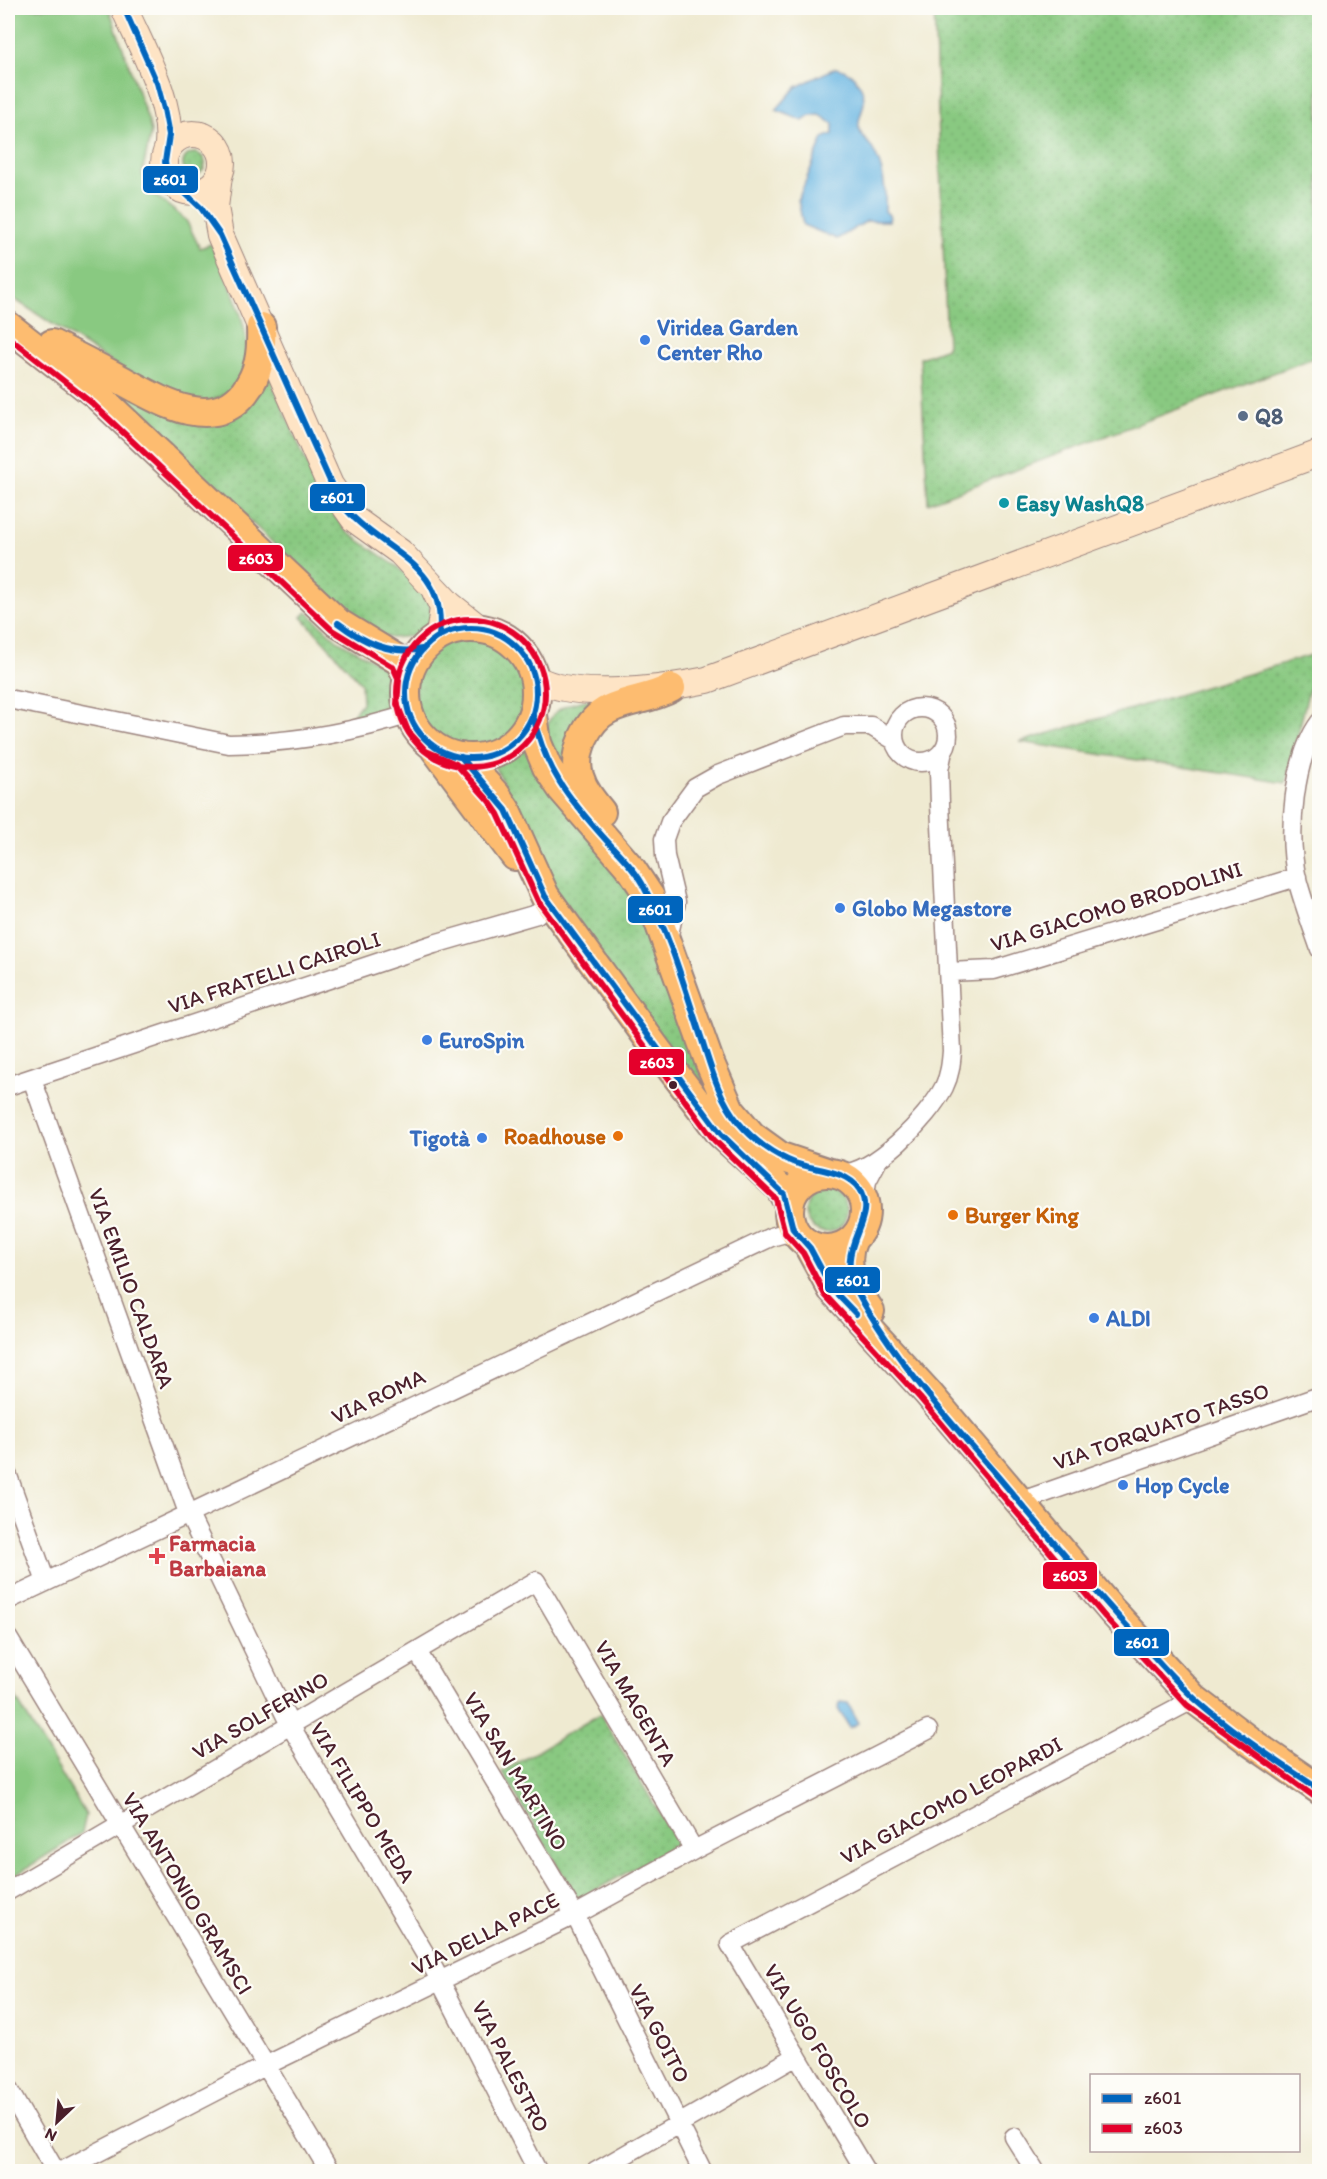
<svg xmlns="http://www.w3.org/2000/svg" width="1327" height="2179" font-family="Itim,sans-serif">
  <style>
    .grass { fill: url(#grass-dots); stroke: #6a7456; stroke-width: 1.5 }
    .park { fill: #89c981; stroke: #6a7456; stroke-width: 1.5 }
    .water { fill: #68b5e2; stroke: #596a86; stroke-width: 1.5 }
    .lines { fill: none; stroke-linecap: round; stroke-linejoin: round }
    .street-casing { stroke: #9c847e; stroke-width: 21 }
    .secondary-casing { stroke: #9c847e; stroke-width: 28 }
    .primary-casing { stroke: #9c847e; stroke-width: 32 }
    .street { stroke: #fff; stroke-width: 18 }
    .secondary { stroke: #fee4c5; stroke-width: 26 }
    .primary { stroke: #fdbc6f; stroke-width: 28 }
    .bus-1-casing { stroke: #fdfcf7; stroke-width: 10 }
    .bus-2-casing { stroke: #fdfcf7; stroke-width: 10 }
    .bus-1 { stroke: #0065bd; stroke-width: 6 }
    .bus-2 { stroke: #e4002b; stroke-width: 6 }
    .shop-dot { fill: #3f7fe0; stroke: #fdfcf7; stroke-width: 2 }
    .service-dot { fill: #5c6f8a; stroke: #fdfcf7; stroke-width: 2 }
    .culture-dot { fill: #0f9aa8; stroke: #fdfcf7; stroke-width: 2 }
    .bus-dot { fill: #4a1f2b; stroke: #fdfcf7; stroke-width: 2 }
    .food-dot { fill: #e8710a; stroke: #fdfcf7; stroke-width: 2 }
    .health-dot { fill: #e0444e; stroke: #fdfcf7; stroke-width: 2 }
    .labels { text-anchor: middle; stroke-width: 4.5; stroke-linejoin: round; paint-order: stroke }
    .shop-label { font-size: 22px; font-weight: bold; fill: #366cbe; stroke: #fdfcf7; text-anchor: start }
    .service-label { font-size: 22px; font-weight: bold; fill: #4e5e75; stroke: #fdfcf7; text-anchor: start }
    .culture-label { font-size: 22px; font-weight: bold; fill: #0d838f; stroke: #fdfcf7; text-anchor: start }
    .street-label { font-size: 22px; fill: #4a1f2b; stroke: #fdfcf7 }
    .food-label { font-size: 22px; font-weight: bold; fill: #c56008; stroke: #fdfcf7; text-anchor: end }
    .health-label { font-size: 22px; font-weight: bold; fill: #be3a42; stroke: #fdfcf7; text-anchor: start }
    .line-badge { stroke: #fdfcf7; stroke-width: 2 }
    .badge-label { font-size: 16px; text-anchor: middle; font-weight: bold; fill: #fff }
  </style>
  <defs>
    <pattern id="grass-dots" width="8" height="8" patternUnits="userSpaceOnUse" patternTransform="scale(1.5)"><rect width="8" height="8" fill="#89c981"/><path d="M2 2h.1M6 6h.1" fill="none" stroke="#78ac70" stroke-width="1.8" stroke-linecap="round"/></pattern>
  </defs>
  <rect width="100%" height="100%" fill="#fdfcf7"/>
  <filter id="ink" filterUnits="userSpaceOnUse"><feTurbulence type="fractalNoise" baseFrequency=".0167" numOctaves="2"/><feDisplacementMap in="SourceGraphic" scale="12" xChannelSelector="R" yChannelSelector="G"/><feConvolveMatrix kernelMatrix="1 2 1 2 8 2 1 2 1" color-interpolation-filters="sRGB"/></filter>
  <filter id="wash" filterUnits="userSpaceOnUse"><feTurbulence type="fractalNoise" baseFrequency=".008" numOctaves="4" result="noise"/><feDisplacementMap in="SourceGraphic" scale="24" xChannelSelector="R" yChannelSelector="G"/><feGaussianBlur stdDeviation="1.35" result="paint"/><feColorMatrix in="noise" values="0 0 0 0 0 0 0 0 0 0 0 0 0 0 0 0 0 1.4 0 .05"/><feComposite in="paint" operator="in"/></filter>
  <g filter="url(#wash)">
    <rect width="100%" height="100%" fill="#efead1"/>
    <path class="grass" d="M934 8H1319V356L928 503 920 358 947 348Z
      M183 164a11 11 0 1 1 22 0a11 11 0 1 1-22 0Z
      M264 364 324 503 347 532 396 566 428 594 432 617 427 627 414 636 391 638 361 627 88 366Z
      M307 612 337 640 386 668 395 687 394 699 385 711 347 722 362 703 361 683 302 617Z
      M415 693a56 56 0 1 1 112 0a56 56 0 1 1-112 0Z
      M1318 653 1286 783 1020 742Z
      M608 698 569 776C563 767 551 755 548 744 538 705 581 699 608 698Z
      M529 748 641 900 707 1091 701 1097 557 892 494 764Z
      M805 1211a21 21 0 1 1 42 0a21 21 0 1 1-42 0Z
      M600 1714 678 1844 578 1900 502 1772Z"/>
    <path class="park" d="M8 8H109L149 123 151 132 142 174 151 192 186 220 200 248 211 244C229 282 266 351 234 388 227 395 214 399 205 403L155 391 8 295Z
      M8 1685 86 1815 82 1833 8 1880Z"/>
    <path class="water" d="M835 68C851 69 864 85 864 101 864 111 857 118 859 128 861 137 868 141 872 148 884 168 886 188 885 211L890 216 889 221H867L837 239 803 225 798 200 823 138 833 134V124L820 115 810 116 803 121 776 110 796 87Z
      M841 1702 848 1703 859 1723 850 1728 838 1709Z"/>
  </g>
  <g filter="url(#ink)">
    <g class="lines">
      <g class="street-casing">
        <path id="street" d="M8 699 229 744C291 743 351 733 410 714
          M894 735a27 27 0 1 1 54 0a27 27 0 1 1-54 0Z
          M1320 722C1293 758 1287 835 1297 879 1303 902 1312 926 1320 949
          M668 939 676 902 665 856 664 839 670 822 695 788 718 775 844 726H871L894 740
          M948 972 994 970 1297 877
          M32 1079 188 1513 290 1725 434 1969 538 2172
          M8 1086 434 944 537 914 544 907 545 896
          M839 1174C875 1174 928 1118 944 1087 950 1075 951 1063 952 1051L940 804 939 770 943 751
          M864 1201 867 1181 878 1160
          M8 1476 46 1582
          M1019 1502 1320 1396
          M8 1600 771 1237 785 1233 801 1240
          M8 1638 330 2172
          M417 1651 575 1915 703 2172
          M8 1891 536 1581 694 1850
          M8 2089 56 2172
          M1014 2137 1036 2172
          M60 2172 265 2066 575 1915 694 1850 928 1730
          M595 2172 797 2056
          M866 2172 730 1944 1194 1699"/>
      </g>
      <g class="secondary-casing">
        <path id="secondary" d="M124 8C141 47 176 107 167 151
          M164 163a29 29 0 1 1 58 0a29 29 0 1 1-58 0Z
          M219 176 215 207 220 235 330 485 354 519 400 552 450 605 479 628
          M435 591 443 608 439 636
          M535 678C574 701 663 689 707 680L1320 453"/>
      </g>
      <g class="primary-casing">
        <path id="primary" d="M8 326 99 397 338 623 400 661 408 678
          M52 344C74 355 96 367 118 378 154 397 210 435 244 393 260 373 262 351 261 327
          M406 693a65 65 0 1 1 130 0a65 65 0 1 1-130 0Z
          M533 715 537 743 547 767 562 789 632 870 650 897 709 1061 730 1110 752 1136 781 1157 826 1172
          M435 749 515 856
          M461 757 496 795 506 810 545 896 657 1050 721 1134 780 1188 789 1204
          M601 812C592 801 583 790 579 776 572 753 587 720 609 709 629 699 651 699 671 688
          M789 1211a38 38 0 1 1 76 0a38 38 0 1 1-76 0Z
          M853 1239C840 1266 855 1289 870 1311
          M807 1243 832 1289 927 1392 1112 1611 1194 1699 1252 1743 1320 1790"/>
      </g>
      <use href="#street" class="street"/>
      <use href="#secondary" class="secondary"/>
      <use href="#primary" class="primary"/>
      <g class="bus-1-casing">
        <path id="bus-1" d="M124 8 157 83 164 109 169 135 165 162 168 177 201 208 220 235 338 499C374 552 449 558 439 636
          M338 623C363 642 390 655 422 649
          M406 693a65 65 0 1 1 130 0a65 65 0 1 1-130 0Z
          M533 715C545 770 569 799 606 840 620 855 636 870 645 889 671 937 685 989 702 1040 711 1068 719 1099 739 1123 753 1140 774 1155 795 1163 815 1170 846 1170 859 1189 880 1223 830 1245 859 1295 896 1362 950 1421 1000 1479 1042 1529 1084 1579 1128 1627 1149 1651 1171 1677 1195 1699 1233 1733 1277 1761 1320 1790
          M461 757 506 810 545 896 721 1134 784 1194 793 1229 810 1248 832 1289 856 1314"/>
      </g>
      <g class="bus-2-casing">
        <path id="bus-2" d="M8 337 93 404 332 630 393 667 399 680 397 704 408 731 426 751 456 764 489 801 498 814 538 901 714 1140 776 1199 785 1233 803 1253 825 1295 920 1398 1105 1617 1187 1705 1315 1797
          M397 693a74 74 0 1 1 148 0a74 74 0 1 1-148 0Z"/>
      </g>
      <use href="#bus-1" class="bus-1"/>
      <use href="#bus-2" class="bus-2"/>
    </g>
  </g>
  <g class="shop-dot">
    <circle cx="645" cy="340" r="6"/>
    <circle cx="840" cy="908" r="6"/>
    <circle cx="427" cy="1040" r="6"/>
    <circle cx="482" cy="1138" r="6"/>
    <circle cx="1094" cy="1318" r="6"/>
    <circle cx="1123" cy="1485" r="6"/>
  </g>
  <circle class="service-dot" cx="1243" cy="416" r="6"/>
  <circle class="culture-dot" cx="1004" cy="503" r="6"/>
  <circle class="bus-dot" cx="673" cy="1085" r="5"/>
  <g class="food-dot">
    <circle cx="618" cy="1136" r="6"/>
    <circle cx="953" cy="1215" r="6"/>
  </g>
  <path class="health-dot" d="M154 1547h6v6h6v6h-6v6h-6v-6h-6v-6h6z"/>
  <g class="labels">
    <g class="shop-label">
      <text x="657" y="335">Viridea Garden<tspan x="657" dy="25">Center Rho</tspan></text>
      <text x="852" y="916">Globo Megastore</text>
      <text x="439" y="1048">EuroSpin</text>
      <text x="470" y="1146" text-anchor="end">Tigotà</text>
      <text x="1106" y="1326">ALDI</text>
      <text x="1135" y="1493">Hop Cycle</text>
    </g>
    <g class="service-label">
      <text x="1255" y="424">Q8</text>
    </g>
    <g class="culture-label">
      <text x="1016" y="511">Easy WashQ8</text>
    </g>
    <g class="street-label">
      <text transform="translate(1116 906) rotate(-17)" y="8">VIA GIACOMO BRODOLINI</text>
      <text transform="translate(274 972) rotate(-18)" y="8">VIA FRATELLI CAIROLI</text>
      <text transform="translate(132 1288) rotate(70)" y="8">VIA EMILIO CALDARA</text>
      <text transform="translate(378 1396) rotate(-25)" y="8">VIA ROMA</text>
      <text transform="translate(1161 1426) rotate(-19)" y="8">VIA TORQUATO TASSO</text>
      <text transform="translate(636 1703) rotate(60)" y="8">VIA MAGENTA</text>
      <text transform="translate(260 1715) rotate(-30)" y="8">VIA SOLFERINO</text>
      <text transform="translate(516 1771) rotate(59)" y="8">VIA SAN MARTINO</text>
      <text transform="translate(951 1800) rotate(-28)" y="8">VIA GIACOMO LEOPARDI</text>
      <text transform="translate(363 1802) rotate(59)" y="8">VIA FILIPPO MEDA</text>
      <text transform="translate(188 1893) rotate(59)" y="8">VIA ANTONIO GRAMSCI</text>
      <text transform="translate(485 1933) rotate(-26)" y="8">VIA DELLA PACE</text>
      <text transform="translate(660 2033) rotate(63)" y="8">VIA GOITO</text>
      <text transform="translate(818 2046) rotate(59)" y="8">VIA UGO FOSCOLO</text>
      <text transform="translate(511 2066) rotate(63)" y="8">VIA PALESTRO</text>
    </g>
    <g class="food-label">
      <text x="606" y="1144">Roadhouse</text>
      <text x="965" y="1223" text-anchor="start">Burger King</text>
    </g>
    <g class="health-label">
      <text x="169" y="1551">Farmacia<tspan x="169" dy="25">Barbaiana</tspan></text>
    </g>
  </g>
  <g class="line-badge">
    <rect x="142" y="165" width="57" height="29" rx="6" fill="#0065bd"/>
    <rect x="309" y="483" width="57" height="29" rx="6" fill="#0065bd"/>
    <rect x="227" y="544" width="57" height="28" rx="6" fill="#e4002b"/>
    <rect x="627" y="895" width="57" height="29" rx="6" fill="#0065bd"/>
    <rect x="628" y="1048" width="57" height="28" rx="6" fill="#e4002b"/>
    <rect x="824" y="1266" width="57" height="28" rx="6" fill="#0065bd"/>
    <rect x="1042" y="1561" width="56" height="29" rx="6" fill="#e4002b"/>
    <rect x="1113" y="1628" width="57" height="29" rx="6" fill="#0065bd"/>
  </g>
  <g class="badge-label">
    <text x="170" y="185">z601</text>
    <text x="337" y="503">z601</text>
    <text x="256" y="564">z603</text>
    <text x="655" y="915">z601</text>
    <text x="657" y="1068">z603</text>
    <text x="853" y="1286">z601</text>
    <text x="1070" y="1581">z603</text>
    <text x="1142" y="1648">z601</text>
  </g>
  <rect width="1327" height="2179" fill="none" stroke="#fdfcf7" stroke-width="30"/>
  <rect x="1090" y="2074" width="210" height="78" fill="#fdfcf7" stroke="#b5a4a5" stroke-width="1.5"/>
  <rect x="1102" y="2094" width="30" height="9" fill="#0065bd" stroke="#b5a4a5" stroke-width="1.5"/>
  <text x="1144" y="2104" font-size="18" fill="#4a1f2b">z601</text>
  <rect x="1102" y="2124" width="30" height="9" fill="#e4002b" stroke="#b5a4a5" stroke-width="1.5"/>
  <text x="1144" y="2134" font-size="18" fill="#4a1f2b">z603</text>
  <g transform="translate(57 2122) rotate(206)" stroke="#fdfcf7" stroke-width="4.5" paint-order="stroke">
  <path d="M0-4.5L10 22L0 15L-10 22Z" fill="#4a1f2b"/>
  <text y="-9" font-size="16" font-weight="bold" text-anchor="middle" fill="#4a1f2b">N</text>
  </g>
</svg>
